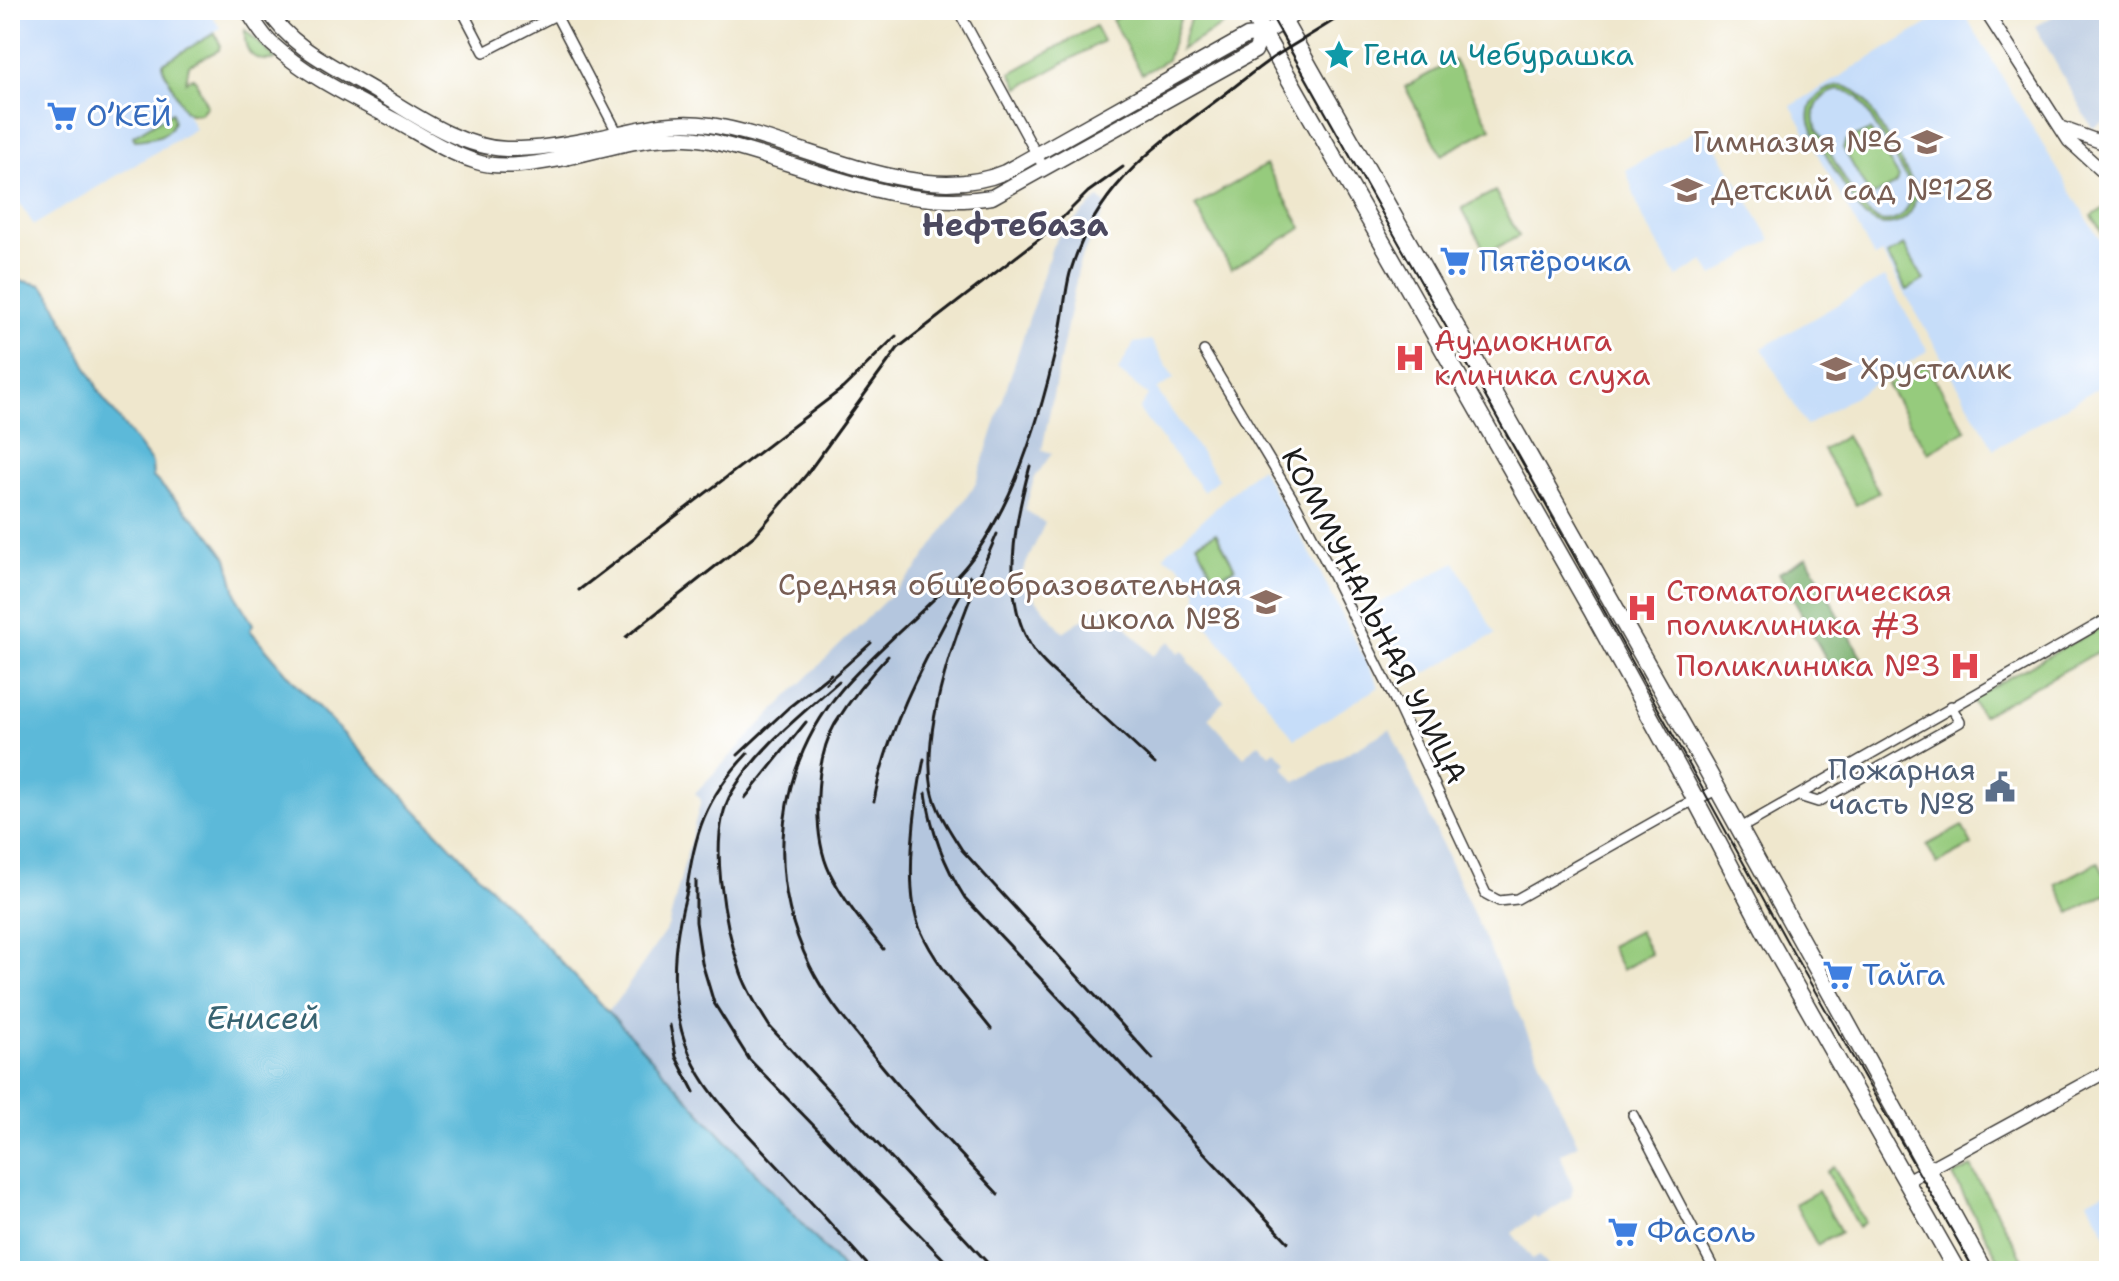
<svg xmlns="http://www.w3.org/2000/svg" width="2119" height="1281" font-family="'Shantell Sans',sans-serif">
  <style>
    .built { fill: #c6ddf9 }
    .industrial { fill: #b4c6de }
    .green { fill: #96cb7d; stroke: #59744c; stroke-width: 2; fill-rule: evenodd }
    .forest { fill: #78af6c; stroke: #4a6644; stroke-width: 2 }
    .water { fill: #5bb9d9; stroke: #3c6a7a; stroke-width: 2 }
    .lines { fill: none; stroke-linecap: round; stroke-linejoin: round }
    .street-casing { stroke: #3c3a37; stroke-width: 12 }
    .secondary-casing { stroke: #3c3a37; stroke-width: 15 }
    .primary-casing { stroke: #3c3a37; stroke-width: 17 }
    .highway-casing { stroke: #3c3a37; stroke-width: 19 }
    .street { stroke: #fff; stroke-width: 9 }
    .secondary { stroke: #fff; stroke-width: 12 }
    .primary { stroke: #fff; stroke-width: 14 }
    .highway { stroke: #fff; stroke-width: 16 }
    .tram { stroke: #1c1c1c; stroke-width: 2 }
    .rail { stroke: #1c1c1c; stroke-width: 3 }
    .labels { text-anchor: middle; stroke-width: 6; stroke-linejoin: round; paint-order: stroke }
    .culture-label { font-size: 30px; fill: #0d838f; stroke: #fff; text-anchor: start }
    .shop-label { font-size: 30px; fill: #366cbe; stroke: #fff; text-anchor: start }
    .education-label { font-size: 30px; fill: #785e54; stroke: #fff; text-anchor: end }
    .health-label { font-size: 30px; fill: #be3a42; stroke: #fff; text-anchor: start }
    .street-label { font-size: 30px; fill: #1c1c1c; stroke: #fff }
    .service-label { font-size: 30px; fill: #4e5e75; stroke: #fff; text-anchor: end }
    .neighbourhood-label { font-size: 32px; font-weight: bold; fill: #4c4960; stroke: #fff }
    .water-label { font-size: 32px; font-style: italic; fill: #386371; stroke: #fff }
  </style>
  <rect width="100%" height="100%" fill="#fff"/>
  <filter id="ink" filterUnits="userSpaceOnUse"><feTurbulence type="fractalNoise" baseFrequency=".0125" numOctaves="2"/><feDisplacementMap in="SourceGraphic" scale="16" xChannelSelector="R" yChannelSelector="G"/><feConvolveMatrix kernelMatrix="1 2 1 2 8 2 1 2 1" color-interpolation-filters="sRGB"/></filter>
  <filter id="wash" filterUnits="userSpaceOnUse"><feTurbulence type="fractalNoise" baseFrequency=".006" numOctaves="4" result="noise"/><feDisplacementMap in="SourceGraphic" scale="32" xChannelSelector="R" yChannelSelector="G"/><feGaussianBlur stdDeviation="1.8" result="paint"/><feColorMatrix in="noise" values="0 0 0 0 0 0 0 0 0 0 0 0 0 0 0 0 0 1.4 0 .05"/><feComposite in="paint" operator="in"/></filter>
  <g filter="url(#wash)">
    <rect width="100%" height="100%" fill="#efe7cd"/>
    <path class="built" d="M10 10H209L220 28 163 68 195 129 34 225 10 189Z
      M1950 10H1962L2109 255V381L1994 449 1882 253 1874 257 1791 106Z
      M1704 126 1771 240 1713 276 1704 261 1677 277 1641 215 1626 170Z
      M1885 277 1928 351 1806 426 1762 348Z
      M1151 340 1174 378 1157 390 1219 479 1203 491 1139 410 1148 395 1118 371 1134 343Z
      M1260 467 1312 556 1379 687 1294 739 1204 621 1197 610V593L1191 576 1178 564 1163 556Z
      M1455 562 1495 634 1407 684 1366 611Z
      M2109 1190V1240L2088 1201Z"/>
    <path class="industrial" d="M2061 10H2109V120L2092 128 2035 26 2061 12Z
      M1099 198 1107 206 1080 261 1042 450 1052 453 1034 479 1025 510 1045 523 1019 579 1063 632 1106 604 1153 656 1170 641 1179 653 1183 650 1189 659 1188 661 1224 701 1208 718 1244 757 1259 743 1270 755 1275 751 1287 763 1283 767 1296 782 1390 729 1578 1145 1560 1154 1573 1188 1571 1197 1537 1219 1534 1216 1512 1233 1533 1260 1539 1256 1551 1271H845L608 1011 623 993 668 927 701 800 695 793 779 705 915 571 976 483 1052 247 1059 235Z"/>
    <path class="green" d="M1131 10H1183L1167 60 1142 74 1112 20Z
      M1193 10H1231L1235 18 1180 50Z
      M1095 26 1103 41 1019 88 1011 73Z
      M245 30 276 59C254 64 243 52 245 30Z
      M215 33 220 44 219 50 189 65 186 81 193 78 196 81 207 106 200 114H190L184 110 163 68V63Z
      M1454 60 1491 128 1442 155 1405 87Z
      M1844 86 1856 91 1866 101 1915 186C1921 218 1889 237 1864 216 1853 201 1814 138 1810 122 1806 101 1824 86 1844 86ZM1838 90 1849 92 1859 98 1909 182C1920 209 1888 237 1867 212 1848 190 1832 155 1817 129 1810 110 1818 95 1838 90Z
      M172 112 174 121C169 138 151 138 135 140L133 136Z
      M1870 130 1899 177 1895 184 1875 195 1868 192 1843 148 1846 141Z
      M1266 165 1302 228 1231 269 1195 206Z
      M1495 191 1519 236 1486 253 1462 208Z
      M2109 205V244L2092 216Z
      M1904 245 1924 280 1907 290 1887 255Z
      M1925 363 1966 430 1928 453 1887 385Z
      M1846 436 1879 492 1856 505 1823 450Z
      M1216 533 1235 568 1215 579 1197 543Z
      M2109 623V646L1982 716 1971 698Z
      M1962 826 1972 845 1937 864 1927 845Z
      M2098 862 2109 883V893L2070 913 2056 884Z
      M1639 931 1651 954 1622 970 1610 946Z
      M1834 1167 1865 1222 1858 1227 1827 1172Z
      M1971 1167 2030 1271H2005L1953 1176Z
      M1818 1191 1841 1232 1817 1245 1795 1204Z"/>
    <path class="forest" d="M1807 557 1863 660 1835 675 1779 573Z"/>
    <path class="water" d="M10 278 41 285 50 294 101 395 152 463 153 477 211 536 227 558 238 600 253 624 250 630 297 685 608 1011 845 1271H10Z"/>
  </g>
  <g filter="url(#ink)">
    <g class="lines">
      <g class="street-casing">
        <path id="street" d="M462 10 484 52 556 15 618 134
          M958 10 1044 168
          M1204 351 1294 501 1324 558 1397 704 1486 894 1499 901 1517 899 1678 808 1717 790
          M1799 796 1818 802 1960 722 1951 706
          M1739 829 2109 618
          M1633 1115 1715 1271"/>
      </g>
      <g class="secondary-casing">
        <path id="secondary" d="M1985 10 2069 141 2109 177
          M1284 22 1303 10
          M2062 128 2109 145
          M1906 1181 2109 1070"/>
      </g>
      <g class="primary-casing">
        <path id="primary" d="M247 10C254 21 262 35 272 44 308 77 354 98 396 121 421 135 448 153 477 162 489 166 505 166 519 165 582 161 645 127 710 141 803 162 895 213 992 197L1255 51 1263 34
          M268 10C289 45 329 64 363 84 406 108 454 147 506 149 538 150 570 143 602 137 639 129 672 119 710 125 797 138 918 210 1005 172L1247 36 1263 34 1284 22"/>
      </g>
      <g class="highway-casing">
        <path id="highway" d="M1250 10 1592 611 1686 782 1770 941 1957 1271
          M1277 10 1707 770 1984 1271"/>
      </g>
      <use href="#street" class="street"/>
      <use href="#secondary" class="secondary"/>
      <use href="#primary" class="primary"/>
      <use href="#highway" class="highway"/>
      <path class="tram" d="M1268 10 1527 471 1796 958 1975 1271"/>
      <path class="rail" d="M2102 10 2109 23
        M1030 466C1015 520 1000 595 1031 646 1041 663 1059 676 1073 689 1101 714 1128 739 1155 764
        M997 534C968 600 919 718 932 789 936 811 950 831 962 850L1153 1059
        M579 590 843 388 896 336
        M626 637 755 535 807 474 898 348 1047 233 1088 192 1123 167
        M839 681C801 715 759 747 732 792 706 836 725 926 741 973 748 992 759 1010 770 1027L995 1271
        M826 683 871 643
        M738 755 788 708 831 674
        M924 759C915 801 903 890 920 929 936 966 966 997 991 1029
        M926 793C931 832 944 865 965 898L1288 1242
        M745 798 806 722
        M874 801C889 719 932 648 970 576
        M696 881V922L702 963 714 1003 749 1059 955 1271
        M689 885C667 956 666 1033 713 1094 730 1117 751 1137 770 1158 805 1195 839 1233 873 1271
        M686 895C694 834 705 798 748 753
        M883 949C864 925 844 901 830 873 812 836 814 760 835 724 850 700 869 676 888 656
        M670 1025 676 1057 694 1092
        M998 1194C952 1145 906 1097 865 1045 845 1020 824 995 810 966 765 874 776 767 842 689 877 649 917 618 953 580 974 560 990 533 1003 507 1030 453 1047 390 1060 331 1064 312 1065 292 1070 273 1094 193 1145 153 1209 106 1231 90 1252 72 1274 57 1299 41 1325 27 1349 10"/>
    </g>
  </g>
  <defs>
    <g id="sight-bare" transform="scale(2.4)"><path d="M0-6L1.8-2.2L6-1.7L2.9 1.2L3.7 5.4L0 3.3L-3.7 5.4L-2.9 1.2L-6-1.7L-1.8-2.2Z" fill="#0f9aa8" stroke="#fff" stroke-width="2.5" paint-order="stroke"/></g>
    <g id="supermarket-bare" transform="scale(2.4)"><path d="M-6-5.5h2.5l.6 2H6L4.5 2H-2.5L-4.4-4H-6ZM-1.5 3.2a1.3 1.3 0 1 0 .1 0ZM3 3.2a1.3 1.3 0 1 0 .1 0Z" fill="#3f7fe0" stroke="#fff" stroke-width="2.5" paint-order="stroke"/></g>
    <g id="school-bare" transform="scale(2.4)"><path d="M0-5L7-2L0 1L-7-2ZM-4 1L0 2.5L4 1V4Q0 6-4 4Z" fill="#8d6e63" stroke="#fff" stroke-width="2.5" paint-order="stroke"/></g>
    <g id="hospital-bare" transform="scale(2.4)"><path d="M-5-5h3v3.5h4V-5h3V5h-3V1.5h-4V5h-3Z" fill="#e0444e" stroke="#fff" stroke-width="2.5" paint-order="stroke"/></g>
    <g id="civic-bare" transform="scale(2.4)"><path d="M-.6-6.5H3V-4.5H.6V-3L4-1V1h2V6H-6V1h2V-1L-.6-3ZM-1.2 2.5V6h2.4V2.5Z" fill="#5c6f8a" stroke="#fff" stroke-width="2.5" paint-order="stroke"/></g>
  </defs>
  <g fill-rule="evenodd">
    <use href="#sight-bare" x="1339" y="55"/>
    <use href="#supermarket-bare" x="62" y="116"/>
    <use href="#school-bare" x="1927" y="142"/>
    <use href="#school-bare" x="1687" y="190"/>
    <use href="#supermarket-bare" x="1455" y="261"/>
    <use href="#hospital-bare" x="1410" y="358"/>
    <use href="#school-bare" x="1836" y="369"/>
    <use href="#school-bare" x="1266" y="602"/>
    <use href="#hospital-bare" x="1642" y="608"/>
    <use href="#hospital-bare" x="1965" y="666"/>
    <use href="#civic-bare" x="2000" y="787"/>
    <use href="#supermarket-bare" x="1838" y="975"/>
    <use href="#supermarket-bare" x="1623" y="1232"/>
  </g>
  <g class="labels">
    <g class="culture-label">
      <text x="1363" y="65">Гена и Чебурашка</text>
    </g>
    <g class="shop-label">
      <text x="86" y="126">О’КЕЙ</text>
      <text x="1479" y="271">Пятёрочка</text>
      <text x="1862" y="985">Тайга</text>
      <text x="1647" y="1242">Фасоль</text>
    </g>
    <g class="education-label">
      <text x="1903" y="152">Гимназия №6</text>
      <text x="1711" y="200" text-anchor="start">Детский сад №128</text>
      <text x="1860" y="379" text-anchor="start">Хрусталик</text>
      <text x="1242" y="595">Средняя общеобразовательная<tspan x="1242" dy="34">школа №8</tspan></text>
    </g>
    <g class="health-label">
      <text x="1434" y="351">Аудиокнига<tspan x="1434" dy="34">клиника слуха</tspan></text>
      <text x="1666" y="601">Стоматологическая<tspan x="1666" dy="34">поликлиника #3</tspan></text>
      <text x="1941" y="676" text-anchor="end">Поликлиника №3</text>
    </g>
    <g class="street-label">
      <text transform="translate(1374 616) rotate(63)" y="10">КОММУНАЛЬНАЯ УЛИЦА</text>
    </g>
    <g class="service-label">
      <text x="1976" y="780">Пожарная<tspan x="1976" dy="34">часть №8</tspan></text>
    </g>
    <g class="neighbourhood-label">
      <text x="1015" y="236">Нефтебаза</text>
    </g>
    <g class="water-label">
      <text x="263" y="1029">Енисей</text>
    </g>
  </g>
  <rect width="2119" height="1281" fill="none" stroke="#fff" stroke-width="40"/>
</svg>
